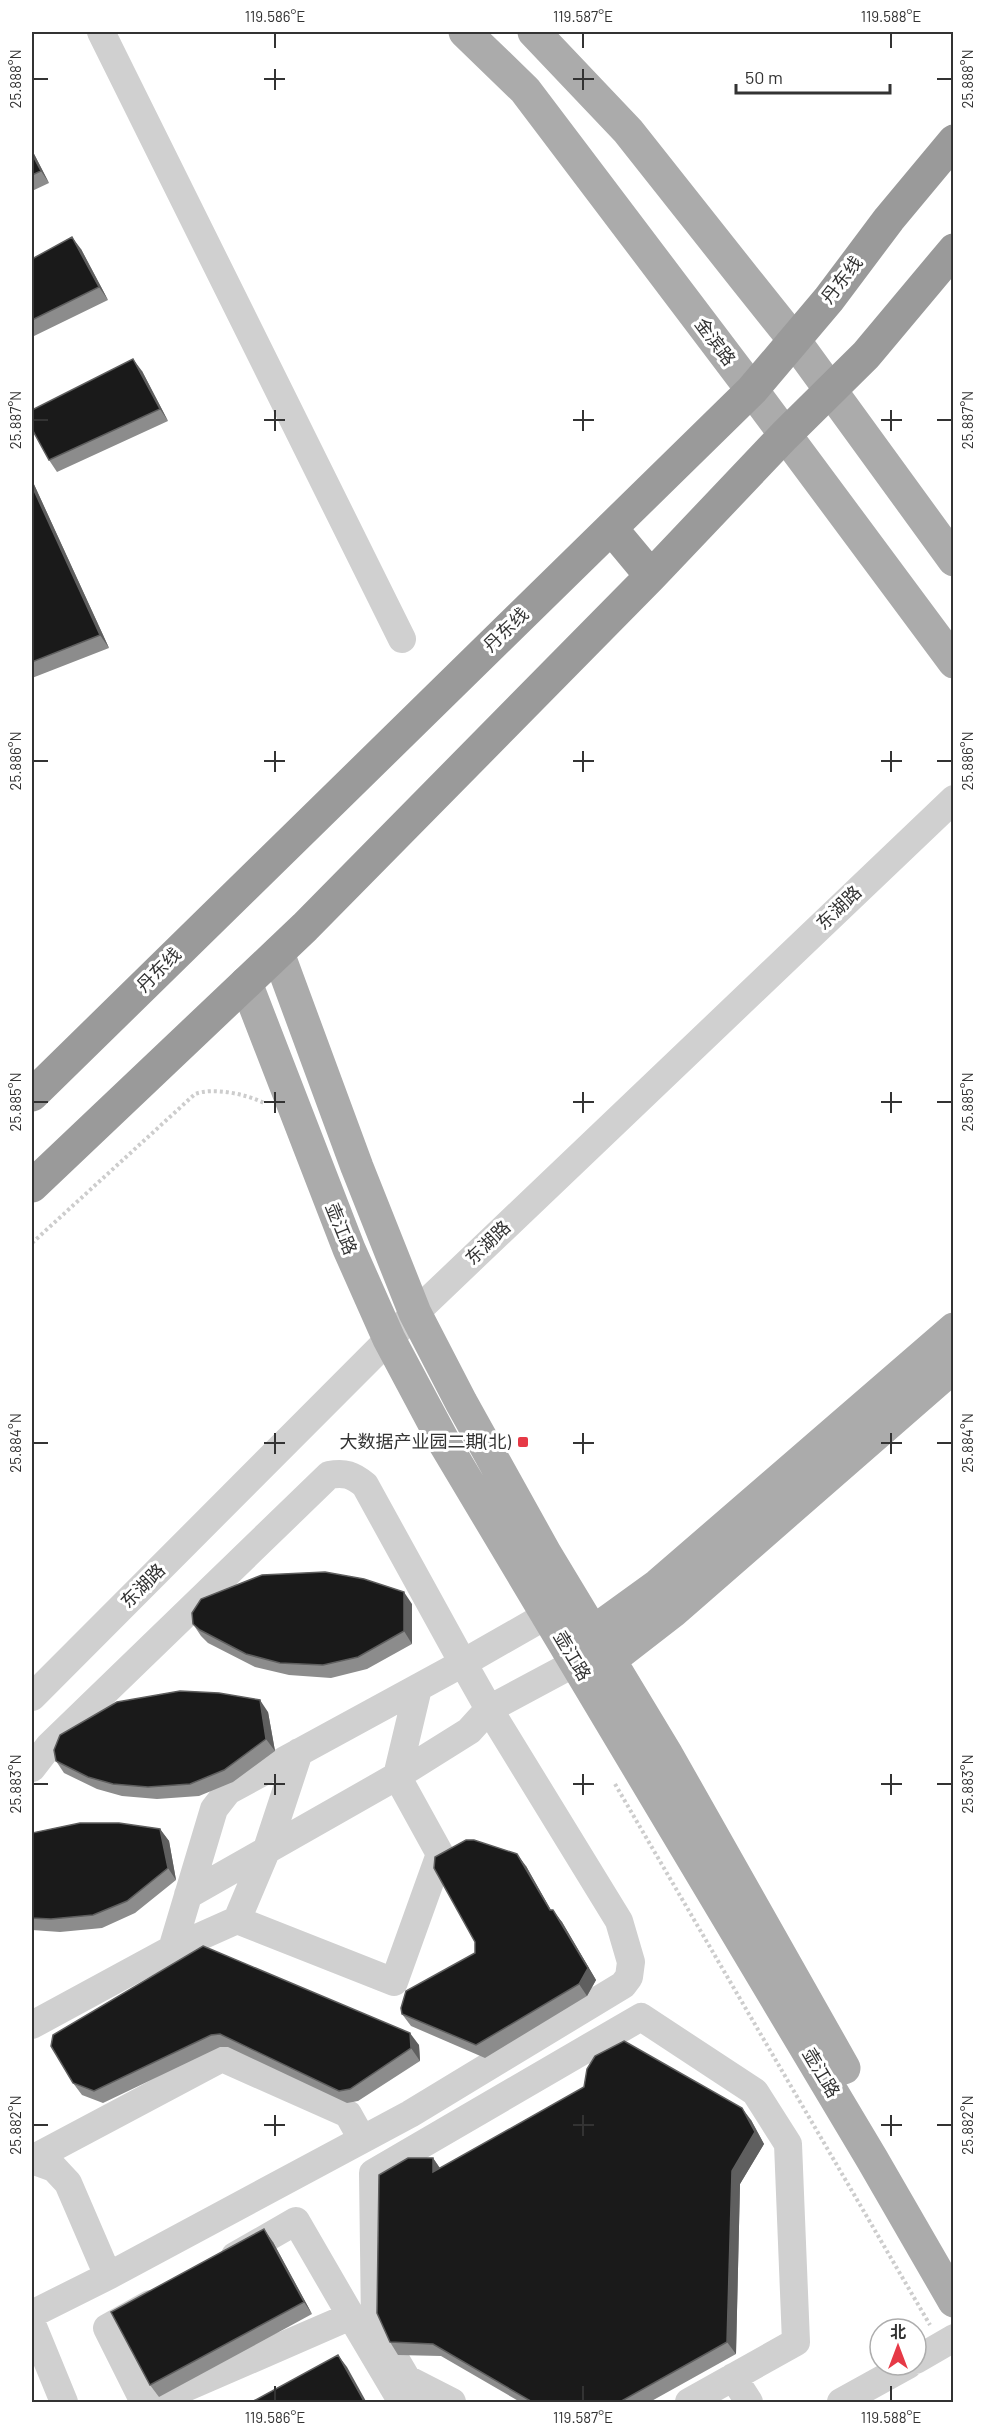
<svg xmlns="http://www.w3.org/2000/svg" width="985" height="2434" font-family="Barlow,'Noto Sans SC',sans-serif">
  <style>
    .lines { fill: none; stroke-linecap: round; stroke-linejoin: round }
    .path { stroke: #cdcdcd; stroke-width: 4; stroke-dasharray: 3 3; stroke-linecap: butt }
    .minor { stroke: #d0d0d0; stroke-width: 28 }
    .major { stroke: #ababab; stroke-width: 33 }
    .highway { stroke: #9a9a9a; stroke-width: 33 }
    .wall { fill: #8c8c8c }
    .shaded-wall { fill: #5f5f5f }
    .building { fill: #1a1a1a; stroke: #5f5f5f; stroke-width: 1.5 }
    .ticks { fill: none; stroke: #333; stroke-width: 2 }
    .poi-dot { fill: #e63946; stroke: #fff; stroke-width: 2 }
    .labels { text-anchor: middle; stroke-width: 6; stroke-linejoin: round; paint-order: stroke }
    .street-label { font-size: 18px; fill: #333; stroke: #fff }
    .poi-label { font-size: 18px; fill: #333; stroke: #fff; text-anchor: end }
    .neatline { fill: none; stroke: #333; stroke-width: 2 }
    .ticks-label { font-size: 15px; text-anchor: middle; fill: #333 }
  </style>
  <rect width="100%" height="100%" fill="#fff"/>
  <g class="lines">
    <path class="path" d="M32 1243 195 1094C213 1087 246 1094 264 1103
      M615 1784 930 2325"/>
    <path class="minor" d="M101 32 402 639
      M547 1615 463 1663 489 1709 575 1663
      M32 1697 415 1313 954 799
      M32 1768 49 1746 329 1475C345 1472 353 1475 365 1485L463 1663 228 1791 214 1809 172 1949 32 2025
      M237 1920 267 1849 299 1752
      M172 1949 237 1920 394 1982 440 1854 397 1776 418 1688
      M32 2159 222 2058 348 2114 362 2139
      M32 2160 54 2168 68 2183 102 2262 110 2275 410 2114 623 1985 629 1977 631 1962 619 1921 489 1709 469 1731 397 1776 188 1895
      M235 2256 296 2221 351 2316
      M32 2314 110 2275
      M32 2324 64 2402
      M916 2360 954 2338
      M733 2377 749 2402
      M144 2402 107 2328 150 2304
      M153 2402 351 2316 402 2402
      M452 2402 407 2379 375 2324 373 2173 641 2017 755 2092 788 2144 796 2342 689 2402
      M841 2402 908 2365"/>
    <path class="major" d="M465 32 525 90 752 390 954 662
      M534 32 628 131 746 280 794 340 954 560
      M278 953 357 1167 415 1313 461 1402 545 1553 667 1755 844 2068
      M246 983 349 1249 389 1339 445 1444 872 2159 954 2301
      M575 1645 658 1585 954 1329
      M592 1674 672 1612 954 1366"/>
    <path class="highway" d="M611 528 651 576
      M32 1095 752 390 829 299 889 219 954 141
      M32 1186 305 927 651 576 784 436 866 355 954 250"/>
  </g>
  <path class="wall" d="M32 150 49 183 32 191Z
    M81 249 108 300 32 337V259Z
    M142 371 168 421 57 472 49 460Z
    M32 480 109 648 32 678Z
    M412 1604V1644L367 1669 331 1678 289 1675 255 1667 208 1643 201 1636 193 1624Z
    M268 1712 275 1751 233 1782 199 1796 157 1799 122 1796 97 1789 64 1773 56 1761Z
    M160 1829 169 1841 176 1880 135 1913 102 1928 60 1932 32 1930V1833Z
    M526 1866 551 1910 562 1922 596 1980 587 1996 485 2058 411 2026 402 2014 475 1953Z
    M203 1946 419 2045 420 2061 358 2101 347 2103 228 2047H220L103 2103 82 2095 73 2083Z
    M584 2087 751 2120 764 2144 740 2184 736 2354 648 2403H522L441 2356 398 2355 390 2342 433 2158 440 2168Z
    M273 2242 312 2314 159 2397 150 2385Z"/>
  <path class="shaded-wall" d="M32 150 49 183 41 171 32 154Z
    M72 237 81 249 108 300 99 287Z
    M133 359 142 371 168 421 160 409Z
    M32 480 109 648 100 635 32 486Z
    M404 1592 412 1604V1644L404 1631Z
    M260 1700 268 1712 275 1751 266 1739Z
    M160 1829 169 1841 176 1880 168 1868Z
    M517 1854 526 1866 558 1923 550 1910Z
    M553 1910 562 1922 596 1980 587 1996 579 1984Z
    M410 2033 419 2045 420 2061 411 2048Z
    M742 2108 751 2120 764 2144 740 2184 736 2354 727 2342 732 2171Z
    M433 2158 441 2170 433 2172Z
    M264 2229 273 2242 312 2314 304 2302Z
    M338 2355 347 2367 367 2403H365Z"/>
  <path class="building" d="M32 154 41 171 32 175Z
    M72 237 99 287 32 320V259Z
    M133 359 160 409 49 460 32 429V410Z
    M32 486 100 635 32 662Z
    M325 1572 364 1579 404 1592V1631L358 1657 323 1665 280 1663 246 1654 200 1630 193 1624 192 1613 201 1599 262 1575Z
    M180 1691 219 1693 260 1700 266 1739 224 1770 190 1784 148 1787 113 1784 88 1777 56 1761 54 1750 60 1735 117 1702Z
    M80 1823H119L160 1829 168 1868 127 1901 93 1915 51 1919 32 1918V1833Z
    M466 1840H474L517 1854 550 1910H553L588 1968 579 1984 476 2045 402 2014 401 2008 406 1991 475 1953V1942L434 1868 435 1857Z
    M203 1946 410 2033 411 2048 350 2089 339 2091 220 2034 211 2035 94 2091 73 2083 51 2046 53 2035Z
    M624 2041 742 2108 755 2132 732 2171 727 2342 618 2403H534L433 2344 390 2342 377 2313 379 2175 408 2158H433V2172L584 2087 587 2069 595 2056Z
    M264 2229 304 2302 150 2385 111 2312Z
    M338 2355 365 2403H250Z"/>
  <path class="ticks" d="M275 33V48M583 33V48M891 33V48M275 69V90M583 69V90M33 79H48M264 79H285M573 79H594M937 79H952M275 410V431M583 410V431M891 410V431M33 420H48M264 420H285M573 420H594M881 420H902M937 420H952M275 751V772M583 751V772M891 751V772M33 761H48M264 761H285M573 761H594M881 761H902M937 761H952M275 1092V1113M583 1092V1113M891 1092V1113M33 1102H48M264 1102H285M573 1102H594M881 1102H902M937 1102H952M275 1433V1454M583 1433V1454M891 1433V1454M33 1443H48M264 1443H285M573 1443H594M881 1443H902M937 1443H952M275 1774V1795M583 1774V1795M891 1774V1795M33 1784H48M264 1784H285M573 1784H594M881 1784H902M937 1784H952M275 2115V2136M583 2115V2136M891 2115V2136M33 2125H48M264 2125H285M573 2125H594M881 2125H902M937 2125H952M275 2386V2401M583 2386V2401M891 2386V2401"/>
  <rect class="poi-dot" x="517" y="1436" width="12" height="12" rx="3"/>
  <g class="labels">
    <g class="street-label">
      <text transform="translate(842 280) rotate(-52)" y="6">丹东线</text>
      <text transform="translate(715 342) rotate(53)" y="6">金滨路</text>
      <text transform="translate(506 630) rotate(-44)" y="6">丹东线</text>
      <text transform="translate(839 908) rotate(-44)" y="6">东湖路</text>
      <text transform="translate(159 970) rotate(-45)" y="6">丹东线</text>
      <text transform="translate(341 1229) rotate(68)" y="6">壶江路</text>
      <text transform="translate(488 1243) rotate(-44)" y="6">东湖路</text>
      <text transform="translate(143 1586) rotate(-45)" y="6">东湖路</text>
      <text transform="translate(572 1656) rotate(59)" y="6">壶江路</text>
      <text transform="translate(821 2073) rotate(59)" y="6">壶江路</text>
    </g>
    <g class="poi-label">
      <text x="511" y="1448">大数据产业园二期(北)</text>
    </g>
  </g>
  <rect width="985" height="2434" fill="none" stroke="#ffffff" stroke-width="66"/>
  <g transform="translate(898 2347)"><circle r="28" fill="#ffffff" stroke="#adadad" stroke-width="1.5"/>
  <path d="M0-4.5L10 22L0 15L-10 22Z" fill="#e63946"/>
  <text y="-9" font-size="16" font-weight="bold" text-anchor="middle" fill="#333333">北</text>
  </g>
  <path d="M736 84v9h154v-9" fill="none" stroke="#333333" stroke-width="3"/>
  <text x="745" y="84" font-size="18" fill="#333333" stroke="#ffffff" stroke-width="4.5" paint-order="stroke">50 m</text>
  <rect x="33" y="33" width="919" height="2368" class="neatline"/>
  <g class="ticks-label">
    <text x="275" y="22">119.586°E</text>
    <text x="583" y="22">119.587°E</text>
    <text x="891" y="22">119.588°E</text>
    <text transform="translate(16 79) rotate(-90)" y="5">25.888°N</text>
    <text transform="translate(968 79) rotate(-90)" y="5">25.888°N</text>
    <text transform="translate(16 420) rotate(-90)" y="5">25.887°N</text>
    <text transform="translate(968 420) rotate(-90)" y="5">25.887°N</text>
    <text transform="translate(16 761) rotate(-90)" y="5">25.886°N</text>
    <text transform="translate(968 761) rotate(-90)" y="5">25.886°N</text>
    <text transform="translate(16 1102) rotate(-90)" y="5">25.885°N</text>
    <text transform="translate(968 1102) rotate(-90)" y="5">25.885°N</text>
    <text transform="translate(16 1443) rotate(-90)" y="5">25.884°N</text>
    <text transform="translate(968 1443) rotate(-90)" y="5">25.884°N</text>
    <text transform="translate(16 1784) rotate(-90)" y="5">25.883°N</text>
    <text transform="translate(968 1784) rotate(-90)" y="5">25.883°N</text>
    <text transform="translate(16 2125) rotate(-90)" y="5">25.882°N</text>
    <text transform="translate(968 2125) rotate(-90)" y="5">25.882°N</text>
    <text x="275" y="2423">119.586°E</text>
    <text x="583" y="2423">119.587°E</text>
    <text x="891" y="2423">119.588°E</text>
  </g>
</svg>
